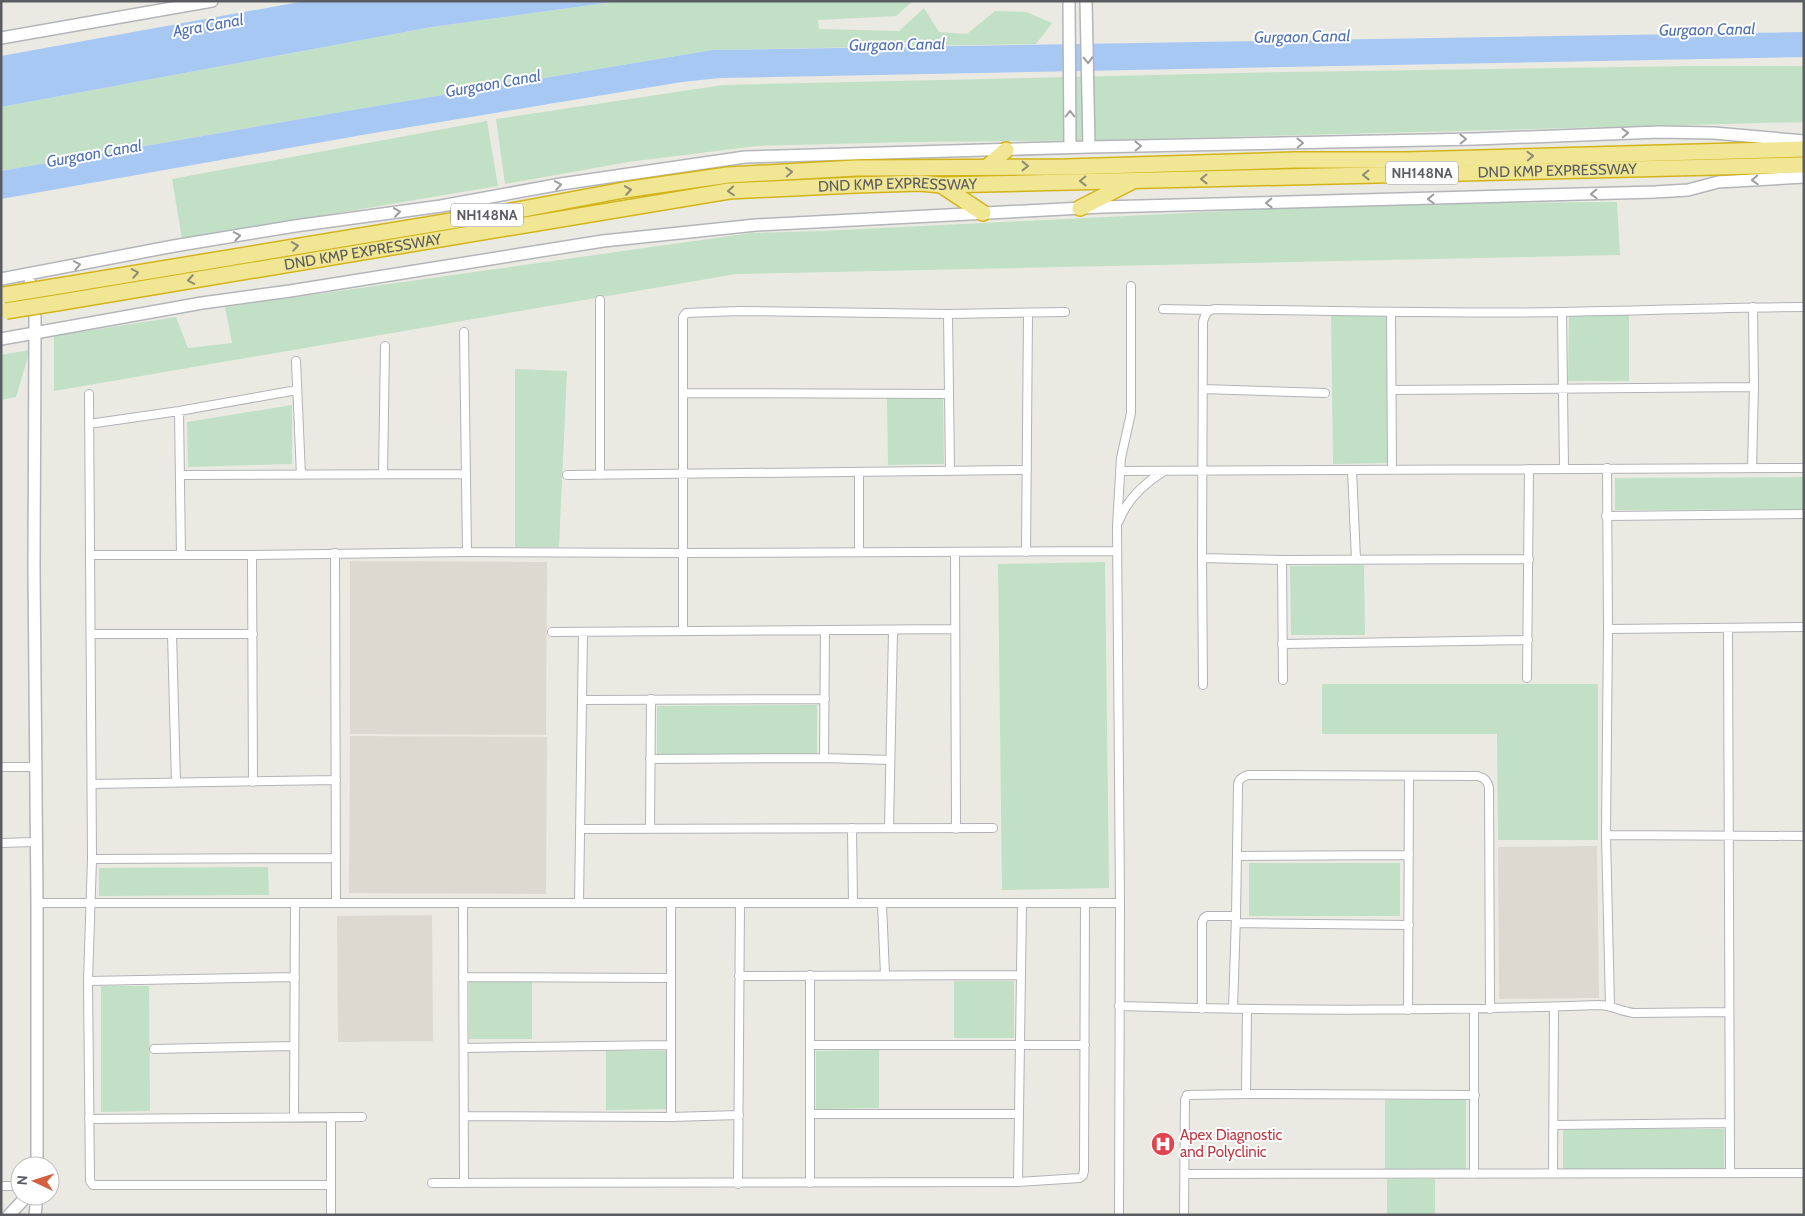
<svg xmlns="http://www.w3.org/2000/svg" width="1805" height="1216" font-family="Cabin,sans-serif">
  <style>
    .education { fill: #dbd9d0 }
    .green { fill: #c1e0c5 }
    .water { fill: #a8c8f4 }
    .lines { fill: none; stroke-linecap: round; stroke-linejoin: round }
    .street-casing { stroke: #b2b3b8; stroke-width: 10 }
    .secondary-casing { stroke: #b3b5ba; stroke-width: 14 }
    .highway-casing { stroke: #d2b41a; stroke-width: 18 }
    .street { stroke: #fff; stroke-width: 8 }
    .secondary { stroke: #fff; stroke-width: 11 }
    .highway { stroke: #f0e694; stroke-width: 15 }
    .highway-bridge-casing { stroke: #d2b41a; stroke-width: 18; stroke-linecap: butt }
    .highway-bridge { stroke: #f0e694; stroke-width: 15 }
    .oneway { stroke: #9c9da0 }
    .oneway2 { stroke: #8e8c73 }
    .labels { text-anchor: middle; stroke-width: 4; stroke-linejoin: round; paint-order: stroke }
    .shield { fill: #fff; stroke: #8c8d90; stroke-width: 1 }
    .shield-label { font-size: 14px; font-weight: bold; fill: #5a5c61 }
    .street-label { font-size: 15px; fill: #5a5c61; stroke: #fff }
    .health-label { font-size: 15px; fill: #be3a42; stroke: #fff; text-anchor: start }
    .water-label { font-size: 16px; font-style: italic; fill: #4f71b4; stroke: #fff }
  </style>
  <rect width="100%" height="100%" fill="#ebeae2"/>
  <path class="education" d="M350 561 547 562 546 735 350 734Z
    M350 736 547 737 546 894 349 893Z
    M1597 846 1599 998 1499 999 1498 847Z
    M432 915 433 1041 338 1042 337 916Z"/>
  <path class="green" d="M620 1H913L896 16 818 20 819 29 899 31 924 8 939 32 967 34 995 11 1026 12 1052 23 1036 44 712 50 346 111 1 171V107L432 27Z
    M1691 66H1804V122L1110 140 909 142 757 146 628 162 505 184 496 119 723 85 1284 72Z
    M487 121 498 186 182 239 172 179Z
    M1617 202 1620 255 736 274 54 391V336L176 317 188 348 232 343 225 307 751 233 821 231 1371 204Z
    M1386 313 1388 463 1333 464 1331 314Z
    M1569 315H1629V381H1568Z
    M30 350 16 397 1 400V355Z
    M515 369 567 371 559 547H515Z
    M943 397 944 464 888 465 887 398Z
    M292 405V464L188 467 187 422Z
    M1804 477V509L1615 510V478Z
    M1105 562 1109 888 1002 890 998 564Z
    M1364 565 1365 635H1291L1290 566Z
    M1322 684H1598V840H1498L1497 734H1322Z
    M817 705V754L657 755V706Z
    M1249 863H1400V916H1249Z
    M268 867 269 895 99 896V868Z
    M469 981H532V1039H469Z
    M954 981H1014V1038H954Z
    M101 986H149L150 1111 101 1112Z
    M879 1050V1108L816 1109V1051Z
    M606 1051H669V1109L606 1110Z
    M1385 1100H1466V1169H1385Z
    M1563 1129H1724V1169L1563 1170Z
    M1387 1179H1435V1215H1387Z"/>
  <path class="water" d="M305 1H620L432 27 1 107V56Z
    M1804 32V57L720 78 682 82 368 134 1 199V171L346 111 712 50Z"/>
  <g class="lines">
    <g class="street-casing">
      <path id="street" d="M600 300V475
        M1163 309 1208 310
        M1562 312 1564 469
        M1391 313 1392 469
        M948 314 950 471
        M464 332 467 552
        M296 361 301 475
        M1203 389 1325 393
        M1392 390 1754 387
        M683 393 949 394
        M89 394 92 859 88 981 90 1181 93 1185H331
        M179 411 181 555
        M89 424 179 411 297 390
        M1607 468 1608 629 1606 835 1610 1006
        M1752 468 1754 387 1753 307
        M1352 470 1356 559
        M1120 471 1804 468
        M383 474 385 346
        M180 475 466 474
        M567 475 1027 470
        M1606 516 1804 514
        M1119 521C1127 499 1145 483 1164 471
        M859 552V472
        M955 552 956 829
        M1026 552 1028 313
        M335 553 336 903
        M90 555H252L467 552 683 553 1117 551
        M252 555 253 782
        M1202 558 1282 560 1529 559
        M1282 560 1283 680
        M1728 628 1730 1173
        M1608 629 1804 627
        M683 631V317L686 313 739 311 948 314 1065 312
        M552 632 955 629
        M91 634H253
        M172 634 176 783
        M1282 644 1528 640
        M1527 678 1529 469
        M1203 685 1202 558 1203 322C1205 314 1207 311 1214 309 1330 311 1446 314 1562 312 1643 311 1723 307 1804 307
        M582 700 825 699
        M824 758 825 630
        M650 759 824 758 890 760
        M1 767H35
        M92 784 336 780
        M852 828 853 903
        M889 828 893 630
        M580 829 993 828
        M650 829 651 699
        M1606 835 1804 836
        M1 843 35 842
        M1237 856 1409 855
        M92 859 335 858
        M37 903H1120
        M463 903 464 1183
        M579 903 583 632
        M882 903 885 975
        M1236 923 1409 925
        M810 975V1183
        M739 976 1021 975
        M463 977 671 978
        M88 981 295 977
        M1119 1006C1279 1011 1439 1011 1599 1005 1611 1005 1622 1012 1634 1013L1729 1012
        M1202 1009V922L1204 918 1207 916H1236
        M1233 1009 1236 916 1238 786C1238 779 1242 777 1248 775L1478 776C1485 778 1488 781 1489 788L1490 1009
        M1474 1009V1174
        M1408 1010 1409 777
        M810 1045H1085
        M464 1048 671 1045
        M154 1049 294 1046
        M1246 1094 1247 1010
        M810 1114H1019
        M464 1116 671 1117 739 1115
        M294 1117 295 903
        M671 1117V903
        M89 1119 362 1117
        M1554 1125 1730 1123
        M1553 1173 1554 1007
        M1185 1174 1804 1173
        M1018 1182 1022 903
        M432 1183 1018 1182 1080 1178 1083 1175 1084 1171 1085 903
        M738 1184 740 903
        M1 1186H20
        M331 1215V1117
        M1119 1215 1120 903 1117 526 1121 458 1131 413V286
        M1184 1215 1185 1100 1187 1095 1246 1094 1475 1095"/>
    </g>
    <g class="secondary-casing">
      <path id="secondary" d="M1069 1 1070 147
        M1086 1 1089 147
        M1 38 212 1
        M1 279 174 246 295 226 441 206 561 184 745 157 1089 147 1475 139 1659 132 1714 133 1804 141
        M30 283 35 316V333L34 568 37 903V1166
        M1 339 202 303 290 291 603 241 756 225 1102 207 1655 192 1688 190 1718 182 1804 177
        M9 1215 27 1196
        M35 1215 37 1196"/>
    </g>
    <g class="highway-casing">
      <g id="highway">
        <path d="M988 166 1006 150"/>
        <path d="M941 185 983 213"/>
        <path d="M1080 208 1131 182"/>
        <path d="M53 287 523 209 624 190 728 175 856 168 1067 167 1295 160H1406L1804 149"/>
        <path id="s1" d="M56 303 729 191 856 185 920 183 941 185 1804 165"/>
      </g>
    </g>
    <use href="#street" class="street"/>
    <use href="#secondary" class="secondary"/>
    <use href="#highway" class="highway"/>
    <g class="highway-bridge-casing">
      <path id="highway-bridge" d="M4 295 53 287
        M6 311 56 303"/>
    </g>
    <use href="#highway-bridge" class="highway-bridge"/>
  </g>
  <defs><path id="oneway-chevron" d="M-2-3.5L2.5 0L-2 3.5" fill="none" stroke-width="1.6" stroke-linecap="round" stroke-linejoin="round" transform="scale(1.25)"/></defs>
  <g class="oneway">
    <use href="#oneway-chevron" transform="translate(1088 60) rotate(88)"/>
    <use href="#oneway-chevron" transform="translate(1070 114) rotate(-90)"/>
    <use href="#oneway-chevron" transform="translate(1625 133) rotate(-2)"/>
    <use href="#oneway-chevron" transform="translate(1463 139) rotate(-1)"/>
    <use href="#oneway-chevron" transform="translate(1300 143) rotate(-1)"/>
    <use href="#oneway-chevron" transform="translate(1138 146) rotate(-1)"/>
    <use href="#oneway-chevron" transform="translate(1755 180) rotate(177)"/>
    <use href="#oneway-chevron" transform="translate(558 185) rotate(-10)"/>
    <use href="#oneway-chevron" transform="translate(1594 194) rotate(178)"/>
    <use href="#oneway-chevron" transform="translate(1431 199) rotate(178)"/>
    <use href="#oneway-chevron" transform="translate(1269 203) rotate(179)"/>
    <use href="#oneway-chevron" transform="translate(397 212) rotate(-8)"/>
    <use href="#oneway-chevron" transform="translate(237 236) rotate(-10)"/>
    <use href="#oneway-chevron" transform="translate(77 265) rotate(-11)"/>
  </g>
  <g class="oneway2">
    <use href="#oneway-chevron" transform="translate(1530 156) rotate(-2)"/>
    <use href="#oneway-chevron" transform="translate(1025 166)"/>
    <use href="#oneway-chevron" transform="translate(789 172) rotate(-3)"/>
    <use href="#oneway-chevron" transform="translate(1366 175) rotate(179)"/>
    <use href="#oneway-chevron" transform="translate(1204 179) rotate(179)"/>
    <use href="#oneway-chevron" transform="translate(1083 181) rotate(179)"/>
    <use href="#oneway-chevron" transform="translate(628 190) rotate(-9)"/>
    <use href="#oneway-chevron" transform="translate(731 191) rotate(175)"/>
    <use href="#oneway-chevron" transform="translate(295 246) rotate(-9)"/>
    <use href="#oneway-chevron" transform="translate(135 273) rotate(-10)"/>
    <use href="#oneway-chevron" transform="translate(191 280) rotate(170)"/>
  </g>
  <defs>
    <g id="hospital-disc" transform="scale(1.25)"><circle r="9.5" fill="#e0444e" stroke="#fff"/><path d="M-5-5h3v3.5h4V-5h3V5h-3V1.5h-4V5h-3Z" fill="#fff"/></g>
  </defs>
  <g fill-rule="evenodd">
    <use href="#hospital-disc" x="1163" y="1144"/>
  </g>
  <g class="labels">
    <g class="shield">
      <rect x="1386" y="161.5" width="72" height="23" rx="4"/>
      <rect x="451" y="203.5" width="72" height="23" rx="4"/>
    </g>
    <g class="shield-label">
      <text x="1422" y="178">NH148NA</text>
      <text x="487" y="220">NH148NA</text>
    </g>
    <g class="street-label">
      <text dy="5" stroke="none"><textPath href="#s1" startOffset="1511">DND KMP EXPRESSWAY</textPath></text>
      <text dy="5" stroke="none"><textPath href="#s1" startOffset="851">DND KMP EXPRESSWAY</textPath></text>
      <text dy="5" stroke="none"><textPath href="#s1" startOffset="311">DND KMP EXPRESSWAY</textPath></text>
    </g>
    <g class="health-label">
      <text x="1180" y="1140">Apex Diagnostic<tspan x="1180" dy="17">and Polyclinic</tspan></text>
    </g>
    <g class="water-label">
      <text transform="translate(208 25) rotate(-10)" y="6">Agra Canal</text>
      <text transform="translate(1707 29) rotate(-1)" y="6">Gurgaon Canal</text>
      <text transform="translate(1302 36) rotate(-1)" y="6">Gurgaon Canal</text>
      <text transform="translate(897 44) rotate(-1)" y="6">Gurgaon Canal</text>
      <text transform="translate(493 83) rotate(-10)" y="6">Gurgaon Canal</text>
      <text transform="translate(94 153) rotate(-10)" y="6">Gurgaon Canal</text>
    </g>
  </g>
  <rect width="1805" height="1216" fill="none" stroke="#5a5c61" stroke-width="5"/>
  <g transform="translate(35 1181) rotate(274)"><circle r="24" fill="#ffffff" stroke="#bdbec0"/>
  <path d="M0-4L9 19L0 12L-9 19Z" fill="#d4603f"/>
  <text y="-8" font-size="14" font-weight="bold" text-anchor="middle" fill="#5a5c61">N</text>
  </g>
</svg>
